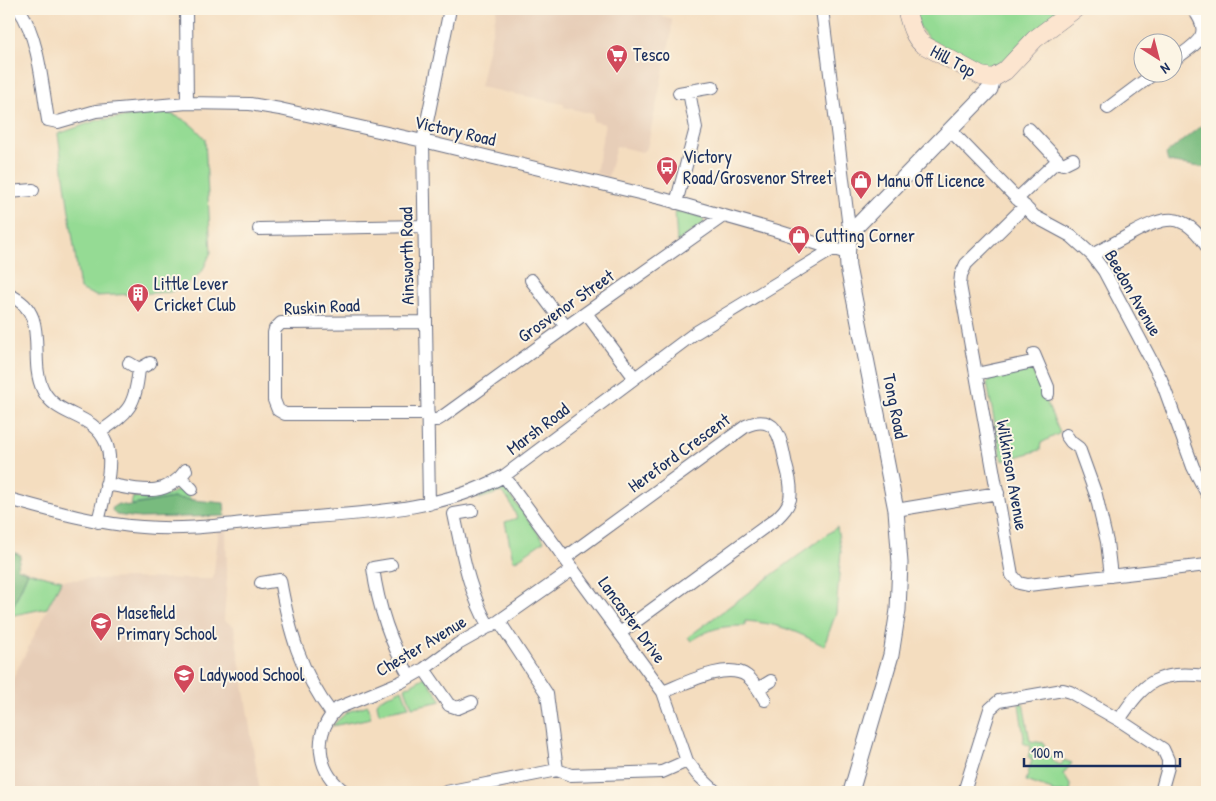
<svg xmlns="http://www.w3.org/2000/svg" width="1216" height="801" font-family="'Patrick Hand',sans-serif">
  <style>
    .built { fill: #e7ceb8 }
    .green { fill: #95db94; stroke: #588579 }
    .forest { fill: #78bb7e; stroke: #4a756e }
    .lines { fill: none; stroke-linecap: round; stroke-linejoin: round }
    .minor-casing { stroke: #676c80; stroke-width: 14 }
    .tertiary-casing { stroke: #676c80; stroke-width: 17 }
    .secondary-casing { stroke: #676c80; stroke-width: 19 }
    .minor { stroke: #fff; stroke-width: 12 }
    .tertiary { stroke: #fff; stroke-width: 15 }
    .secondary { stroke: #fce5cf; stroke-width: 18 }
    .labels { text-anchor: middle; stroke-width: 4; stroke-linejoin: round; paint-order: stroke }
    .poi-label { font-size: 18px; fill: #1b2f5e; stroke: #fcf5e5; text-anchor: start }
    .street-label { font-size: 18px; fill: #1b2f5e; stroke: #fcf5e5 }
  </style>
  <rect width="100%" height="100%" fill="#fcf5e5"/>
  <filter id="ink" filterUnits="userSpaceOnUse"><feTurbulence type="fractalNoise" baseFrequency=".02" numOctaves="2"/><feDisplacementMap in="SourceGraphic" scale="10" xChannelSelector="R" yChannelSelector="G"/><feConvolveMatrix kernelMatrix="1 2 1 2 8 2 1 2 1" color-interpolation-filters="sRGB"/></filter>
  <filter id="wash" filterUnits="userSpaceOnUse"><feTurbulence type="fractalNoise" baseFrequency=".0096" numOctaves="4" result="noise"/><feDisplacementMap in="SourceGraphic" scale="20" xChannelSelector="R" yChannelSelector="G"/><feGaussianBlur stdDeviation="1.12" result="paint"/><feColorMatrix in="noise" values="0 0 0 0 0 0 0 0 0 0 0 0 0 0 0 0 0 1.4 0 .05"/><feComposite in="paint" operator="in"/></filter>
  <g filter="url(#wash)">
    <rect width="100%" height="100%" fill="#f4ddbf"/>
    <path class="built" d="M497 9H664L662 17 672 19 671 36 647 148 642 152 616 146 608 177 596 173 605 124 593 121V114L564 107V104L480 87Z
      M226 528 227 577 224 620 234 626 260 792H9V686L62 580 130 578 213 579 218 537 217 529Z"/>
    <path class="green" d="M914 9H1061L1001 66 987 70 929 39 920 28Z
      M166 113C183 117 194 125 205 139L211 252 202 272 186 285 170 292 96 296 80 289 58 134 98 120Z
      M675 211 703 217 704 223 677 242Z
      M1032 370 1060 433 1041 443 1040 450 1002 461 987 383 991 379Z
      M181 489 192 500 173 498 131 505 133 497C151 501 165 497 181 489Z
      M498 489 506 490 544 541 515 561 513 559 505 522 517 518 509 500 501 492 479 499V497Z
      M837 527 841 551 836 613 824 646C796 631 777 623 745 621V626C720 626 712 628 691 641L688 637Z
      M28 572 62 580 47 608 9 616Z
      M425 677 442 701 412 707 405 688Z
      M402 689 409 707 379 713 377 704 379 700Z
      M1023 703 1030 741 1044 743 1045 754 1053 757 1052 761 1061 765 1064 760 1072 763 1063 774 1071 786 1070 792H1052V790L1026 781 1032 759 1028 757 1031 746 1023 743 1024 738 1019 704Z
      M368 705 371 718 332 726 347 712Z"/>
    <path class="forest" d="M1207 121V168L1168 162 1166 154Z
      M173 498 224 503 225 516 140 518 116 515 112 510 113 507 118 504 129 506Z
      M9 551 21 555 17 568 28 572 9 616Z"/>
  </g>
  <g filter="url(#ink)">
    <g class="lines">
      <g class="minor-casing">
        <path id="minor" d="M19 9C39 38 42 85 48 120L58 122 96 111 187 103 250 104 280 109 423 141 664 199 774 230 847 253
          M186 9 187 103
          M822 9 850 236
          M1174 60C1195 44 1215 36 1193 9
          M679 93 713 87
          M1108 108 1156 72
          M951 131 1034 216 1071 236 1092 255 1104 271 1161 379 1193 467 1207 494
          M1056 162 1063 164 1073 159
          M9 192 33 190
          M1017 199 1058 160 1029 129
          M676 203 696 128 689 92
          M1025 206 966 264 961 275 960 285 1012 575 1019 583 1028 585 1207 565
          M259 229 423 226
          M1092 255C1105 248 1118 241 1131 234 1164 216 1184 210 1207 247
          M531 280 566 327
          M9 295C52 313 27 358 43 390 57 418 93 412 106 443 115 464 103 499 98 522
          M586 313 634 377
          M426 322 281 323 275 329 274 333V400L278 410 285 414H428
          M1034 354 1048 387V394
          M129 363 139 369 150 363
          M976 374 1037 361
          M428 420H437L442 417 566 327 723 216
          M100 432C130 412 135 405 139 369
          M1066 435 1071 442 1079 448 1096 495 1107 542 1111 576
          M504 476 663 692 687 761 697 774 716 792
          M181 478 192 489
          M106 484C137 489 165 500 186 470
          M9 499C52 511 97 524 142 527 186 531 231 524 275 520 353 513 435 514 504 476L695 333 833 249
          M429 504 423 141 450 9
          M896 510 998 493
          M472 511 454 514C463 555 468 590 489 627
          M565 558 746 426C778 412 781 441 786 465 789 476 792 487 790 499 788 507 783 512 777 518L620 633
          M391 565 373 568C378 605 391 644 410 677
          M261 583 280 580C289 630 300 672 332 714
          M499 621 547 694 557 770
          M424 669 449 705 458 708 472 702
          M758 689 771 681
          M663 692C684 684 727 661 747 676 755 682 760 692 765 700
          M1119 720C1145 681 1158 670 1207 676
          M345 792C316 771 312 733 338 708L401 682 424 669 458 644 499 621 573 569
          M446 792 557 770 571 775 662 772 687 761
          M964 792 990 709 999 701 1063 690 1070 692 1119 720 1163 749 1168 760V767L1161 792"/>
      </g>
      <g class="tertiary-casing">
        <path id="tertiary" d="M851 792 891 655 898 610 900 563 896 510 848 267C847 254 847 244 852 231L990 89 993 78"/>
      </g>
      <g class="secondary-casing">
        <path id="secondary" d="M906 9C910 22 912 35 922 44L981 76 993 78 1005 71 1035 39 1075 9"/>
      </g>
      <use href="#minor" class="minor"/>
      <use href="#tertiary" class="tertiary"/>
      <use href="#secondary" class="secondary"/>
    </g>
  </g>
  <defs>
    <g id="supermarket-pin" transform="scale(1.125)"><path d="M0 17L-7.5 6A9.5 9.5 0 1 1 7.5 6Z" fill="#d1495b" stroke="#fcf5e5"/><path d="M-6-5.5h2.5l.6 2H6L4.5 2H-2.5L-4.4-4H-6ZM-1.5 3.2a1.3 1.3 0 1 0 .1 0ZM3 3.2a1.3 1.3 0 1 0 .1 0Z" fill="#fff"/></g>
    <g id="bus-pin" transform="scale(1.125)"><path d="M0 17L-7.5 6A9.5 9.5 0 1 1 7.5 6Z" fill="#d1495b" stroke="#fcf5e5"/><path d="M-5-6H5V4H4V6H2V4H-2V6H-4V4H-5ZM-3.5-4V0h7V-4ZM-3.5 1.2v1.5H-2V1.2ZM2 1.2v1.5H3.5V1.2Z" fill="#fff"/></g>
    <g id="shop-pin" transform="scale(1.125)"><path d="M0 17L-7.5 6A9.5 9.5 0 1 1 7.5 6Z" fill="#d1495b" stroke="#fcf5e5"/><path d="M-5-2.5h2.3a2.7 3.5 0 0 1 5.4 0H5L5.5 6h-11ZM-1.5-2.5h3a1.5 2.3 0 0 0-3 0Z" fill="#fff"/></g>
    <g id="building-pin" transform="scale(1.125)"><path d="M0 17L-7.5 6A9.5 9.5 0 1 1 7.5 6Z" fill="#d1495b" stroke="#fcf5e5"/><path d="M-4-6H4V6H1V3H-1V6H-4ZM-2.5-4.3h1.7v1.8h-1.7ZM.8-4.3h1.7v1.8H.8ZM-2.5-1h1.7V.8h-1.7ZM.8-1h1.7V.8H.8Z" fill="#fff"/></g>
    <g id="school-pin" transform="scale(1.125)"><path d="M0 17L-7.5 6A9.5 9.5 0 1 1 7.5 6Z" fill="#d1495b" stroke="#fcf5e5"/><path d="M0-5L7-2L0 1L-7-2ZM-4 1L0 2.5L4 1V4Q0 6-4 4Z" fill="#fff"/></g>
  </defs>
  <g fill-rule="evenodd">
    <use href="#supermarket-pin" x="617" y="55"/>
    <use href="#bus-pin" x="667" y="167"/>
    <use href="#shop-pin" x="861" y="181"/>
    <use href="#shop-pin" x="799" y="236"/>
    <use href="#building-pin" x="138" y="294"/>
    <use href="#school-pin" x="101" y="623"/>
    <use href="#school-pin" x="184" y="675"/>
  </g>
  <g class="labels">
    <g class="poi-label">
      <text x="633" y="61">Tesco</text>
      <text x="683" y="163">Victory<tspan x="683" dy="21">Road/Grosvenor Street</tspan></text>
      <text x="877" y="187">Manu Off Licence</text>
      <text x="815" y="242">Cutting Corner</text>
      <text x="154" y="290">Little Lever<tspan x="154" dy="21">Cricket Club</tspan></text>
      <text x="117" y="619">Masefield<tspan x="117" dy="21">Primary School</tspan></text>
      <text x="200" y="681">Ladywood School</text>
    </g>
    <g class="street-label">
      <text transform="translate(953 61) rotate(28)" y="6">Hill Top</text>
      <text transform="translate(455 131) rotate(13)" y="6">Victory Road</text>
      <text transform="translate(407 256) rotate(-91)" y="6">Ainsworth Road</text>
      <text transform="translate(1133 293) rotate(60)" y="6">Beedon Avenue</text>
      <text transform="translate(566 306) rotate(-35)" y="6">Grosvenor Street</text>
      <text transform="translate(322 307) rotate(-3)" y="6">Ruskin Road</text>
      <text transform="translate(895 406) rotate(79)" y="6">Tong Road</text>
      <text transform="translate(538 429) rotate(-37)" y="6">Marsh Road</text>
      <text transform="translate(679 453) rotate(-36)" y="6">Hereford Crescent</text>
      <text transform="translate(1012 475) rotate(80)" y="6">Wilkinson Avenue</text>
      <text transform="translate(632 620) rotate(54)" y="6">Lancaster Drive</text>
      <text transform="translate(421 646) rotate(-31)" y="6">Chester Avenue</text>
    </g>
  </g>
  <rect width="1216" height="801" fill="none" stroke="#fcf5e5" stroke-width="30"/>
  <g transform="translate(1158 58) rotate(144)"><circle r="24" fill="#fcf5e5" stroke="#a2a6af"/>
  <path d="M0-4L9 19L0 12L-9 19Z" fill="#d1495b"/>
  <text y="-8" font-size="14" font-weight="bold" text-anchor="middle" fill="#1b2f5e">N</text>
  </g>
  <path d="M1024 758v8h156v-8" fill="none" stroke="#1b2f5e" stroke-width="2.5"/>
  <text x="1031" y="758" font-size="15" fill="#1b2f5e" stroke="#fcf5e5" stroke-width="4" paint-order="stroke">100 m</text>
</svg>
